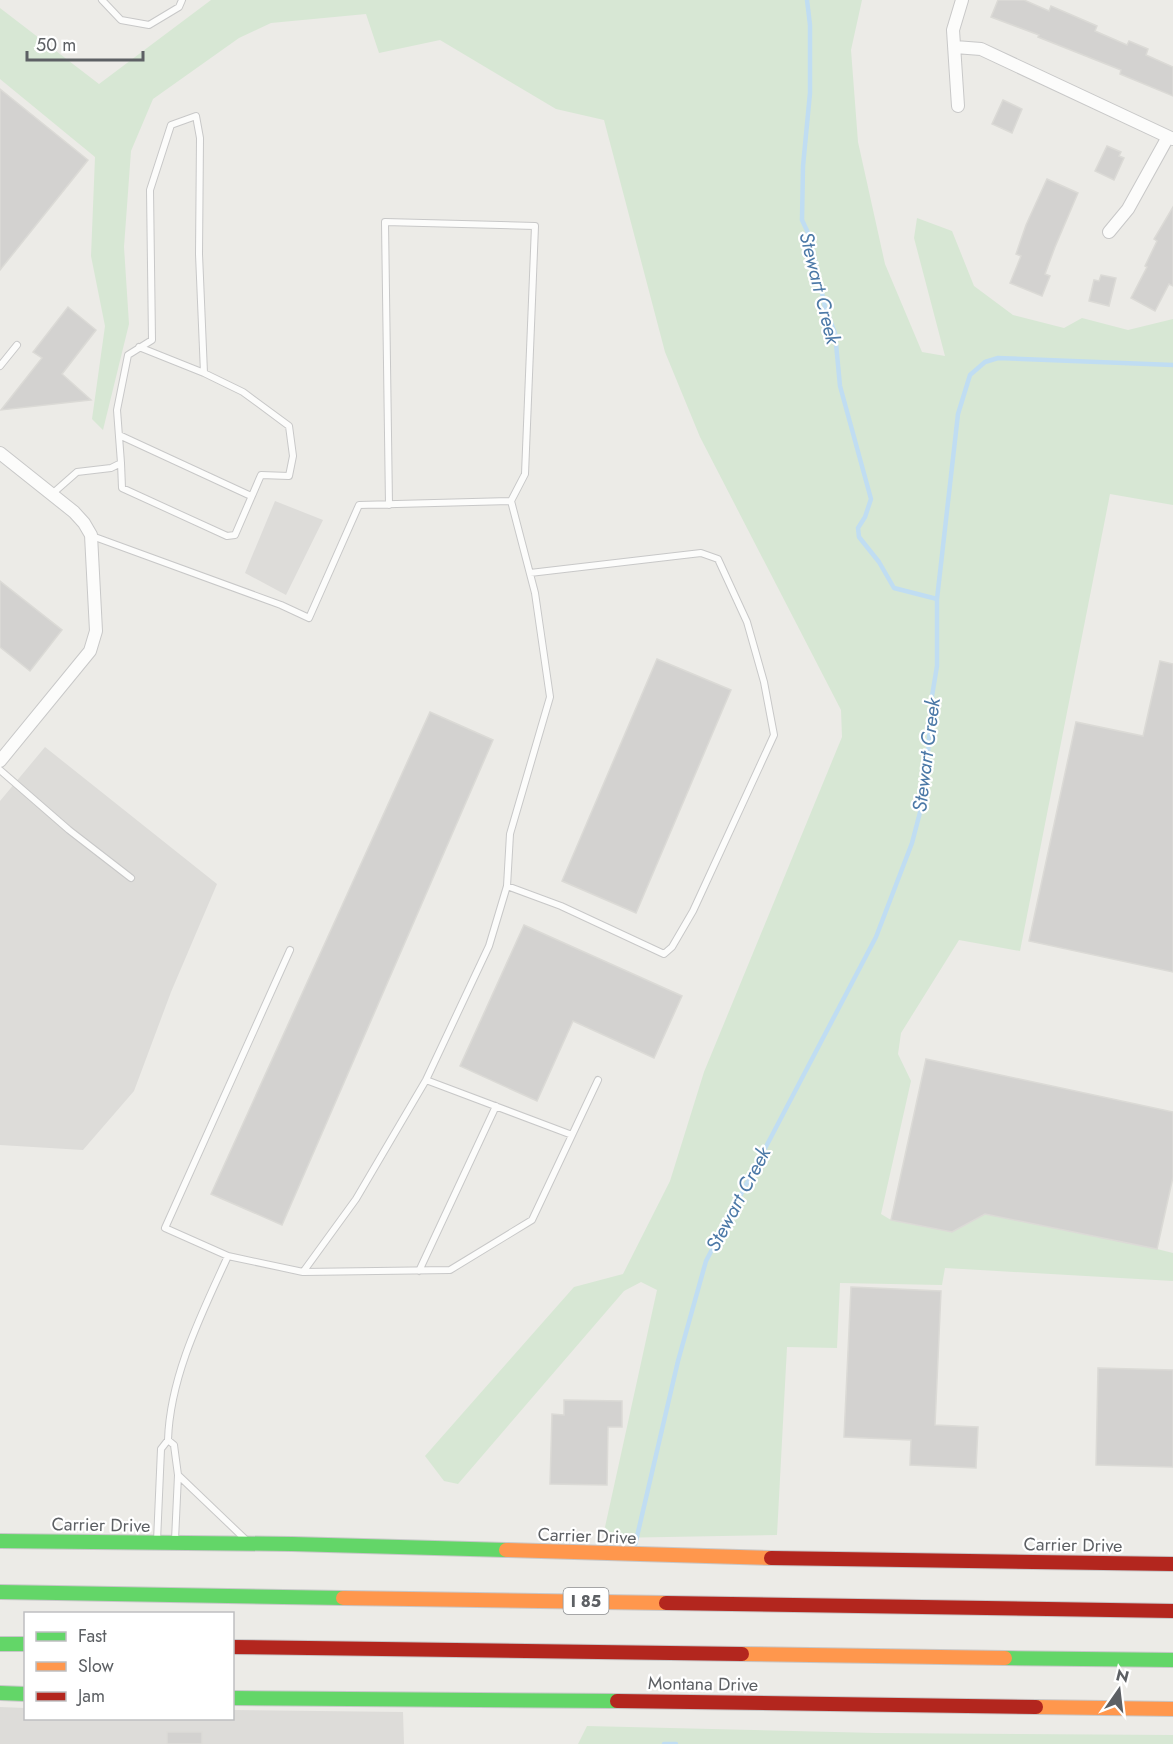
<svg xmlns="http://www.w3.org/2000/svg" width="1173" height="1744" font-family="Jost,sans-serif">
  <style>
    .industrial { fill: #dddcd9 }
    .green { fill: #d7e7d4 }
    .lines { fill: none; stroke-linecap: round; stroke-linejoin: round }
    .stream { stroke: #c0ddf2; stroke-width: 4.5 }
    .building { fill: #d3d2d0; stroke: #dbdad6; stroke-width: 1.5 }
    .lane-casing { stroke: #c8c8c8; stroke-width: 8 }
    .street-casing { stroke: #c8c8c8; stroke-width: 14 }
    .fast-casing { stroke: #c7c7c8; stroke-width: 16 }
    .slow-casing { stroke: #c7c7c8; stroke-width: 16 }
    .jam-casing { stroke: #c7c7c8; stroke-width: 16 }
    .lane { stroke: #fcfcfb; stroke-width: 6 }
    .street { stroke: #fcfcfb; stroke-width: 12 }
    .fast { stroke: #63d668; stroke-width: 14 }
    .slow { stroke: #ff974d; stroke-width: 14 }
    .jam { stroke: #b3261e; stroke-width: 14 }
    .labels { text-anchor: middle; stroke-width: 4.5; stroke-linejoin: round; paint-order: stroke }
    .shield { fill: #fff; stroke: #8e9092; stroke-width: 1.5 }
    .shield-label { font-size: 16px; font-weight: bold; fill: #5d6064 }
    .street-label { font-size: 18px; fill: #5d6064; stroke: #fff }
    .water-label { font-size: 20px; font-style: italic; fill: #4c79a7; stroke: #fff }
  </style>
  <rect width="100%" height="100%" fill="#ecebe7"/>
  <path class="industrial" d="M275 501 323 520 286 595 245 573Z
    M45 747 217 884 171 992 134 1091 83 1150 0 1145V801Z
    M0 1707 25 1708 26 1718H232L233 1710 403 1712 404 1744H0Z"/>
  <path class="green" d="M211 0H862L851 50 858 142 885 264 922 352 945 356 914 238 917 218 952 231 974 286 1013 315 1064 328 1082 318 1128 330 1173 319V505L1110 494 1020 951 959 940 901 1033 898 1054 911 1081 881 1214 891 1220 952 1232 985 1214 1157 1249 1173 1253V1281L945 1268 942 1285 840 1283 837 1348 787 1347 777 1535 611 1538 605 1527 657 1290 641 1282 624 1291 458 1484 444 1481 425 1456 574 1287 623 1274 670 1181 704 1072 842 737 841 710 700 437 665 352 604 120 556 109 440 40 379 53 366 14 271 23 239 38 153 99 131 151 124 247 129 324 103 430 92 419 105 326 91 256 95 157 0 79V8L99 84Z
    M587 1726 876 1733 1173 1735V1744H578Z"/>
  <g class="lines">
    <path class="stream" d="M807 0 810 25V93L803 166 802 220 810 237 825 307 835 333 840 386 871 499 865 517 858 528 859 537 879 562 894 588 937 599
      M635 1545 678 1361 706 1261 876 937 912 843 924 797 927 768 932 696 937 666V599L958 414 970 375 985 362 998 358 1173 365
      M664 1744H676"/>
  </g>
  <path class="building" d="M998 0H1024L1049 11 1051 6 1097 26 1095 31 1127 45 1129 41 1148 49 1146 55 1173 67V96L1120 74 1121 70 1038 37 1039 35 991 17Z
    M0 89 88 160 0 270Z
    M1003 100 1022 109 1012 133 992 124Z
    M1107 146 1121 152 1119 156 1124 158 1114 180 1095 171Z
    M1047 179 1078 193 1055 247 1045 274 1050 276 1042 296 1010 283 1021 256 1016 254 1026 225Z
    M1173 207V286L1169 284 1155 311 1131 298 1147 267 1145 266 1157 241 1154 239Z
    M1101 275 1116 278 1109 306 1089 301 1094 280 1099 281Z
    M68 307 96 330 62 374 91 400 1 410 42 358 33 352Z
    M0 581 62 630 30 671 0 647Z
    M657 659 731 690 636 913 562 881Z
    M1160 661 1173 664V972L1029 941 1076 722 1143 736Z
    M430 712 493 740 282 1225 211 1194Z
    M524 925 682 996 654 1058 573 1021 537 1101 460 1066Z
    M926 1059 1173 1112V1177L1157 1249 985 1214 952 1232 891 1220Z
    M851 1287 941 1291 935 1425 978 1427 976 1468 910 1465 911 1440 844 1437Z
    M1098 1368 1173 1370V1467L1096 1465Z
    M564 1400 622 1401V1427H608L607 1485 550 1484 552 1414 564 1415Z
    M167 1732H202V1744H167Z"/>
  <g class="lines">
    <g class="lane-casing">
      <path id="lane" d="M102 0 121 20 149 25 179 7 182 0
        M139 347 204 373
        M0 366 17 345
        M119 435 251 496
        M52 494 77 472 111 468 121 463 117 410 128 355 152 340 150 190 171 125 196 116 200 138 199 254 204 373 243 392 289 426 293 456 289 476 261 475 235 535 227 536 122 488 121 463
        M389 505 385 222 535 226 525 474 511 501
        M92 536 281 605 309 618 359 505 511 501 535 593 550 697 510 834 507 886 489 946 426 1080 356 1199 303 1272 228 1256C202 1313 170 1376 168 1440
        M0 770 69 830 131 878
        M507 886 561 906 664 954 672 947 693 911 774 735 764 682 747 622 718 559 701 553 530 573
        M426 1080 572 1135
        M228 1256 165 1228 290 950
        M419 1271 496 1106
        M303 1272 450 1270 532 1220 598 1080
        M175 1540 178 1475
        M157 1541 161 1449 168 1440 174 1445 178 1475 245 1539"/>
    </g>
    <g class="street-casing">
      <path id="street" d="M955 47 981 49 1173 139
        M958 106 953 30 962 0
        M1109 232 1128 209 1168 137
        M0 453 74 512 84 523 91 535 96 631 90 651 0 761"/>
    </g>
    <g class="fast-casing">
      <path id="fast" d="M0 1541 292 1544 506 1550
        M0 1592 343 1598
        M0 1644H26
        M1005 1658 1173 1660
        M0 1693 26 1694
        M232 1698 617 1701"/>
    </g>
    <g class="slow-casing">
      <path id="slow" d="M506 1550 771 1558
        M343 1598 666 1603
        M742 1654 1005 1658
        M1036 1707 1173 1709"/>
    </g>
    <g class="jam-casing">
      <path id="jam" d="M771 1558 1173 1564
        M666 1603 1173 1611
        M232 1647 742 1654
        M617 1701 1036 1707"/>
    </g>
    <use href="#lane" class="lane"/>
    <use href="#street" class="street"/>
    <use href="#fast" class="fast"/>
    <use href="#slow" class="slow"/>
    <use href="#jam" class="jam"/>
  </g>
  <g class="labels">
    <rect class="shield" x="563.5" y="1588" width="45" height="26" rx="4.5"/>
    <g class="shield-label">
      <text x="586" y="1607">I 85</text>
    </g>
    <g class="street-label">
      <text transform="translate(101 1525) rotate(1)" y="6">Carrier Drive</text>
      <text transform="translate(587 1536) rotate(2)" y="6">Carrier Drive</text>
      <text transform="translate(1073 1545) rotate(1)" y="6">Carrier Drive</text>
      <text transform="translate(703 1684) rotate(1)" y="6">Montana Drive</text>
    </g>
    <g class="water-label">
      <text transform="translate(820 288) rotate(76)" y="7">Stewart Creek</text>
      <text transform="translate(926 755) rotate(-83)" y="7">Stewart Creek</text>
      <text transform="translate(738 1199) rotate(-62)" y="7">Stewart Creek</text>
    </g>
  </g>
  <rect x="24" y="1612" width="210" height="108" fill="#ffffff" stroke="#bebfc1" stroke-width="1.5"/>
  <rect x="36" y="1632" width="30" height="9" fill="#63d668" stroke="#bebfc1" stroke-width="1.5"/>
  <text x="78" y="1642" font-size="18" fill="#5d6064">Fast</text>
  <rect x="36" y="1662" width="30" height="9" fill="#ff974d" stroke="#bebfc1" stroke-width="1.5"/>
  <text x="78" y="1672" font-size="18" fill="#5d6064">Slow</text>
  <rect x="36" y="1692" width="30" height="9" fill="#b3261e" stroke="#bebfc1" stroke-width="1.5"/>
  <text x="78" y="1702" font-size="18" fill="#5d6064">Jam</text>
  <g transform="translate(1119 1690) rotate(14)" stroke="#ffffff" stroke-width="4.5" paint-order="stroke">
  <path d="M0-4.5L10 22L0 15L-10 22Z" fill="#5d6064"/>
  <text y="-9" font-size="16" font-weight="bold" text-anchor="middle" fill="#5d6064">N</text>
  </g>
  <path d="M27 51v9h116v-9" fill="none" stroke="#5d6064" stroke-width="3"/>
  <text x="36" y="51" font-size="18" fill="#5d6064" stroke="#ffffff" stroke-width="4.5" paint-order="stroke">50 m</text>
</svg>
